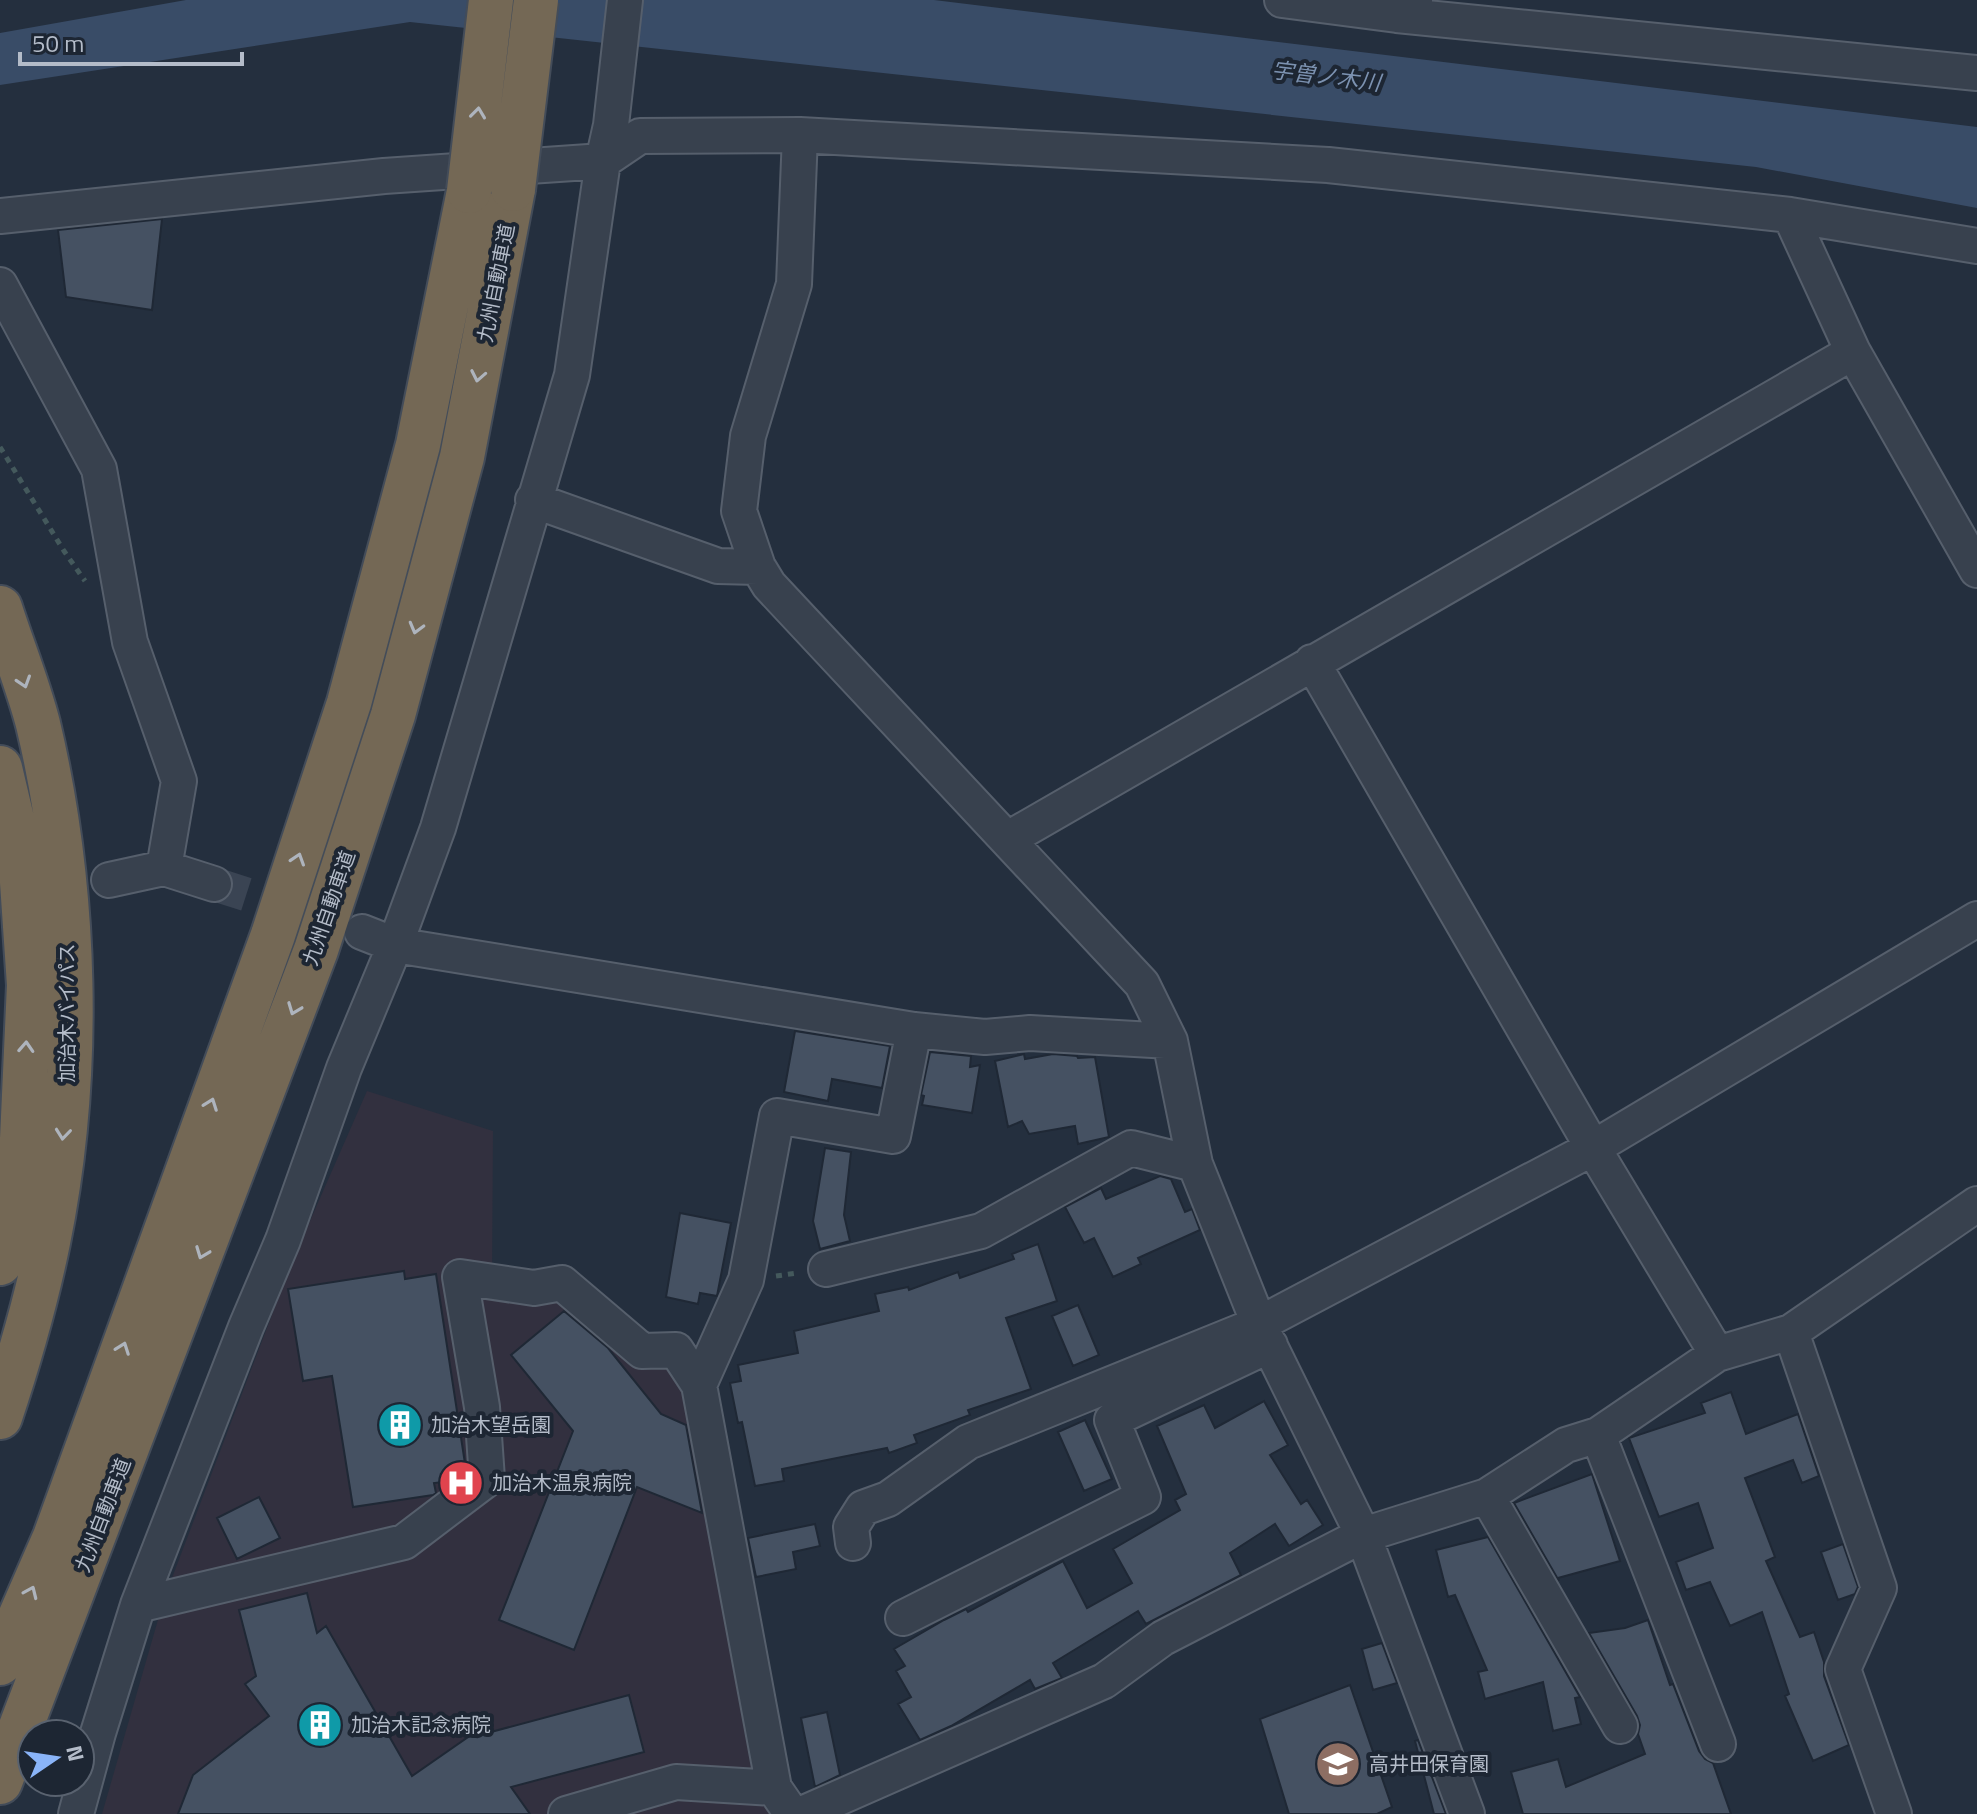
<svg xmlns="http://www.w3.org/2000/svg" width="1977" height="1814" font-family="'Titillium Web','Noto Sans JP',sans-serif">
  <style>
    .medical { fill: #32303f }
    .water { fill: #394c67 }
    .building { fill: #455162; stroke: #1f2835; stroke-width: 2 }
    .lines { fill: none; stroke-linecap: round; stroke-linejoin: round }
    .minor-tunnel { stroke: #3a4453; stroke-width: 34; stroke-dasharray: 34 17; stroke-linecap: butt }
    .minor-casing { stroke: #565f6c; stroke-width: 38 }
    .highway-casing { stroke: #434c59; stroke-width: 48 }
    .path { stroke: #44595c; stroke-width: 5; stroke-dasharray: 6 6; stroke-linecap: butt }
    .minor { stroke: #38414e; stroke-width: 34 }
    .highway { stroke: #746855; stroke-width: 44 }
    .highway-bridge-casing { stroke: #434c59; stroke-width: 48; stroke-linecap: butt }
    .highway-bridge { stroke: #746855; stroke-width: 44 }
    .oneway { stroke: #aeb4bd }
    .labels { text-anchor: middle; stroke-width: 8; stroke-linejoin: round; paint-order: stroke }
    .street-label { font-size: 20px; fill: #b4bcc9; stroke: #1d2633 }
    .poi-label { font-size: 20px; fill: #b4bcc9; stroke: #1d2633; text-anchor: start }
    .water-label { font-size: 22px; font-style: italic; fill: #7c92b1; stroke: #1d2633 }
  </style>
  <rect width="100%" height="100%" fill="#242f3e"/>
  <path class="medical" d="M367 1091 493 1131 492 1282 585 1287 692 1367 774 1814H102L164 1599 292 1262Z"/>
  <path class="water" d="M186 0H934L1977 127V208L1756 167 410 22 0 85V33Z"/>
  <path class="building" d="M162 219 152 310 66 297 58 230Z
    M795 1031 890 1046 882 1088 832 1079 828 1101 784 1092Z
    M930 1052 971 1056 970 1067 980 1065 972 1113 922 1105 924 1096 921 1095Z
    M1024 1054 1025 1059 1053 1054 1077 1056 1078 1058 1095 1057 1109 1137 1078 1144 1075 1126 1029 1134 1022 1121 1008 1127 995 1061Z
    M825 1148 851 1152 844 1215 850 1241 820 1249 813 1221Z
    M1160 1176 1171 1179 1185 1212 1192 1209 1200 1230 1138 1258 1141 1264 1113 1277 1094 1238 1084 1243 1065 1207 1101 1188 1106 1199Z
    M680 1213 731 1223 717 1296 700 1293 698 1304 666 1297Z
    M1038 1244 1057 1301 1006 1318 1031 1389 968 1410 970 1415 914 1435 917 1443 889 1453 887 1448 782 1469 784 1481 755 1486 742 1422 738 1423 730 1383 741 1381 738 1365 798 1353 794 1331 879 1311 875 1294 908 1287 909 1290 958 1272 960 1278 1014 1259 1012 1254Z
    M404 1271 405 1279 436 1274 466 1470 441 1474 443 1482 434 1483 436 1493 433 1495 353 1507 332 1376 303 1381 288 1289Z
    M1078 1305 1099 1355 1073 1366 1052 1316Z
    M564 1311 608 1348 661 1414 686 1425 702 1513 637 1487 574 1650 499 1620 573 1431 511 1355Z
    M1731 1392 1746 1434 1798 1414 1819 1476 1802 1483 1793 1460 1745 1478 1775 1557 1766 1561 1800 1637 1814 1632 1824 1662V1676L1849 1745 1813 1761 1785 1696 1789 1694 1762 1612 1730 1626 1710 1582 1686 1590 1676 1562 1713 1548 1698 1503 1659 1517 1629 1438 1705 1413 1701 1403Z
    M1264 1401 1288 1445 1270 1455 1301 1504 1307 1500 1323 1525 1289 1546 1275 1524 1230 1553 1241 1575 1146 1624 1138 1611 1053 1663 1062 1678 1035 1689 1030 1680 951 1726 920 1740 898 1704 911 1697 896 1671 905 1666 894 1649 944 1620 966 1609 968 1612 1063 1561 1087 1608 1132 1583 1113 1549 1180 1510 1175 1500 1186 1494 1157 1426 1204 1405 1215 1428Z
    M1085 1420 1112 1479 1084 1491 1058 1432Z
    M1592 1474 1620 1561 1558 1578 1559 1581 1514 1503Z
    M259 1497 280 1538 237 1559 217 1518Z
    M815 1524 820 1546 793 1552 796 1569 756 1577 748 1538Z
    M1488 1537 1580 1697 1575 1698 1581 1724 1553 1731 1543 1682 1485 1699 1478 1672 1487 1670 1455 1595 1448 1597 1436 1550Z
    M1843 1544 1858 1587 1855 1594 1838 1600 1821 1552Z
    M307 1593 317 1633 326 1626 412 1776 474 1733 476 1736 629 1695 644 1752 511 1787 530 1814H178L193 1775 269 1716 245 1684 256 1676 239 1610Z
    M1648 1620 1670 1685 1673 1684 1699 1751 1705 1759 1713 1763 1731 1814H1523L1511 1772 1558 1759 1566 1787 1645 1754 1638 1734 1640 1725 1637 1716 1589 1633 1625 1628Z
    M1382 1643 1397 1683 1373 1690 1362 1649Z
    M1350 1685 1392 1807 1377 1814H1289L1260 1719Z
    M827 1712 840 1775 815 1787 801 1718Z
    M1418 1740 1446 1814H1434L1415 1741Z"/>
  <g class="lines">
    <path class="minor-tunnel" d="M214 884 305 913"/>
    <g class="minor-casing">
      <path id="minor" d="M1282 0 1397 15 1415 0
        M1397 15 1977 73
        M800 135 794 284 748 436 739 511 758 567 769 585 1142 984 1170 1041 1195 1164 1259 1324 1363 1535 1467 1814
        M1790 215 1853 352 1977 570
        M0 216 384 176 603 161 640 136 800 135 1328 165 1790 215 1977 246
        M0 285 99 469 130 642 179 781 164 868 109 880
        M533 500 718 566 758 567
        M1312 662 1593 1148 1717 1354
        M1008 839 1853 352
        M164 868 214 884
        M362 932 395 945 914 1030 985 1037 1030 1033 1170 1041
        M826 1269 981 1231 1131 1148 1195 1164
        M1791 1332 1879 1588 1843 1669 1894 1814
        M1598 1435 1718 1744
        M1487 1496 1620 1726
        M853 1543 851 1527 863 1508 888 1499 968 1442 1259 1324 1593 1148 1977 919
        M138 1605 404 1542 487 1479 482 1407 460 1277 534 1288 562 1283 642 1351 676 1350 699 1385
        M903 1618 1143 1497 1112 1420 1270 1345
        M76 1814 98 1733 138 1605 246 1327 283 1240 344 1068 395 945 438 828 572 375 603 161 611 125 625 0
        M566 1814 676 1782 774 1788
        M792 1814 774 1788 699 1385 746 1280 777 1116 893 1136 914 1030
        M802 1814 1104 1681 1163 1638 1363 1535 1487 1496 1566 1445 1598 1435 1717 1354 1791 1332 1977 1204"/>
    </g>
    <g class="highway-casing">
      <path id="highway" d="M0 608C12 646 28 685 38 724 77 889 82 1075 48 1242 36 1301 19 1360 0 1417
        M0 768 20 853 29 985 22 1139 0 1263
        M0 1663 55 1537 273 935 349 703 418 445 469 191
        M0 1782 316 950 393 715 462 457 513 189"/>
    </g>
    <path class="path" d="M0 447 64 551 85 581
      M776 1276 797 1273"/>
    <use href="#minor" class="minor"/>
    <use href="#highway" class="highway"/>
    <g class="highway-bridge-casing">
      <path id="highway-bridge" d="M513 189 536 0
        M469 191 491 0"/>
    </g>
    <use href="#highway-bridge" class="highway-bridge"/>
  </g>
  <defs><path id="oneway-chevron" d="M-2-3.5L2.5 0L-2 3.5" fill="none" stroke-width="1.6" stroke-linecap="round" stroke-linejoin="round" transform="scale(2)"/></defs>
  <g class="oneway">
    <use href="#oneway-chevron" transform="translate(478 113) rotate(-83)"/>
    <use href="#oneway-chevron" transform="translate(478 376) rotate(101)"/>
    <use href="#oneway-chevron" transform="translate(416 628) rotate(105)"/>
    <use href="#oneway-chevron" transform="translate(24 682) rotate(72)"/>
    <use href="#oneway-chevron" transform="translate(298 859) rotate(-72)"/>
    <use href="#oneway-chevron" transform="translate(294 1009) rotate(111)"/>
    <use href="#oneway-chevron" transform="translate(26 1047) rotate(-87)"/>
    <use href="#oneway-chevron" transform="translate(211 1104) rotate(-70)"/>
    <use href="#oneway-chevron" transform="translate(63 1134) rotate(96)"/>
    <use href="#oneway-chevron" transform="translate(202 1253) rotate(111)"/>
    <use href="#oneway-chevron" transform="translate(123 1348) rotate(-70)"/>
    <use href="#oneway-chevron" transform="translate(31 1592) rotate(-66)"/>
  </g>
  <defs>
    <g id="building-disc" transform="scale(2.3)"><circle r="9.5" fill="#0f9aa8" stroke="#1d2633"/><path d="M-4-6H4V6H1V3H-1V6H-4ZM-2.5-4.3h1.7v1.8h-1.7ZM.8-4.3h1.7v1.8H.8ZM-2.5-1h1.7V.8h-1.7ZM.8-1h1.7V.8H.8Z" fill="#fff"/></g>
    <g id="hospital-disc" transform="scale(2.3)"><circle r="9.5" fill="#e0444e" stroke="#1d2633"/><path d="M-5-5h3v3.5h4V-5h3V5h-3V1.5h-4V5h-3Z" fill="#fff"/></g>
    <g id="school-disc" transform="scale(2.3)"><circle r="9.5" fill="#8d6e63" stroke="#1d2633"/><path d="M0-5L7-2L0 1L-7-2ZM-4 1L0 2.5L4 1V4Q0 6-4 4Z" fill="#fff"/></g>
  </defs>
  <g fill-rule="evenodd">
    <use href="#building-disc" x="400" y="1425"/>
    <use href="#hospital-disc" x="461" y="1483"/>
    <use href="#building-disc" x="320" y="1725"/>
    <use href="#school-disc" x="1338" y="1764"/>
  </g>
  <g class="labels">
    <g class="street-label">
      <text transform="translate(496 283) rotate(-79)" y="7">九州自動車道</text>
      <text transform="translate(329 908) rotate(-71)" y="7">九州自動車道</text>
      <text transform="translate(67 1013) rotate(-90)" y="7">加治木バイパス</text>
      <text transform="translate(103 1515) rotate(-69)" y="7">九州自動車道</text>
    </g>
    <g class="poi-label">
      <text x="431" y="1432">加治木望岳園</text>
      <text x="492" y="1490">加治木温泉病院</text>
      <text x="351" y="1732">加治木記念病院</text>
      <text x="1369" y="1771">高井田保育園</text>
    </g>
    <g class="water-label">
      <text transform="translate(1326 76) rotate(7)" y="8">宇曽ノ木川</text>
    </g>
  </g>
  <g transform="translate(56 1758) rotate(77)"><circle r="38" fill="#1d2633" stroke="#59626f" stroke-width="2"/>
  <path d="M0-6L14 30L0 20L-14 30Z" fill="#8ab4f8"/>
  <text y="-12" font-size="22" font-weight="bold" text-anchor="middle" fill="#b4bcc9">N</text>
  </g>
  <path d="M20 52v12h222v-12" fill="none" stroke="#b4bcc9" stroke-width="4"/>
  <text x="32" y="52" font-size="24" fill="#b4bcc9" stroke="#1d2633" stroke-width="6" paint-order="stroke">50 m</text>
</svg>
